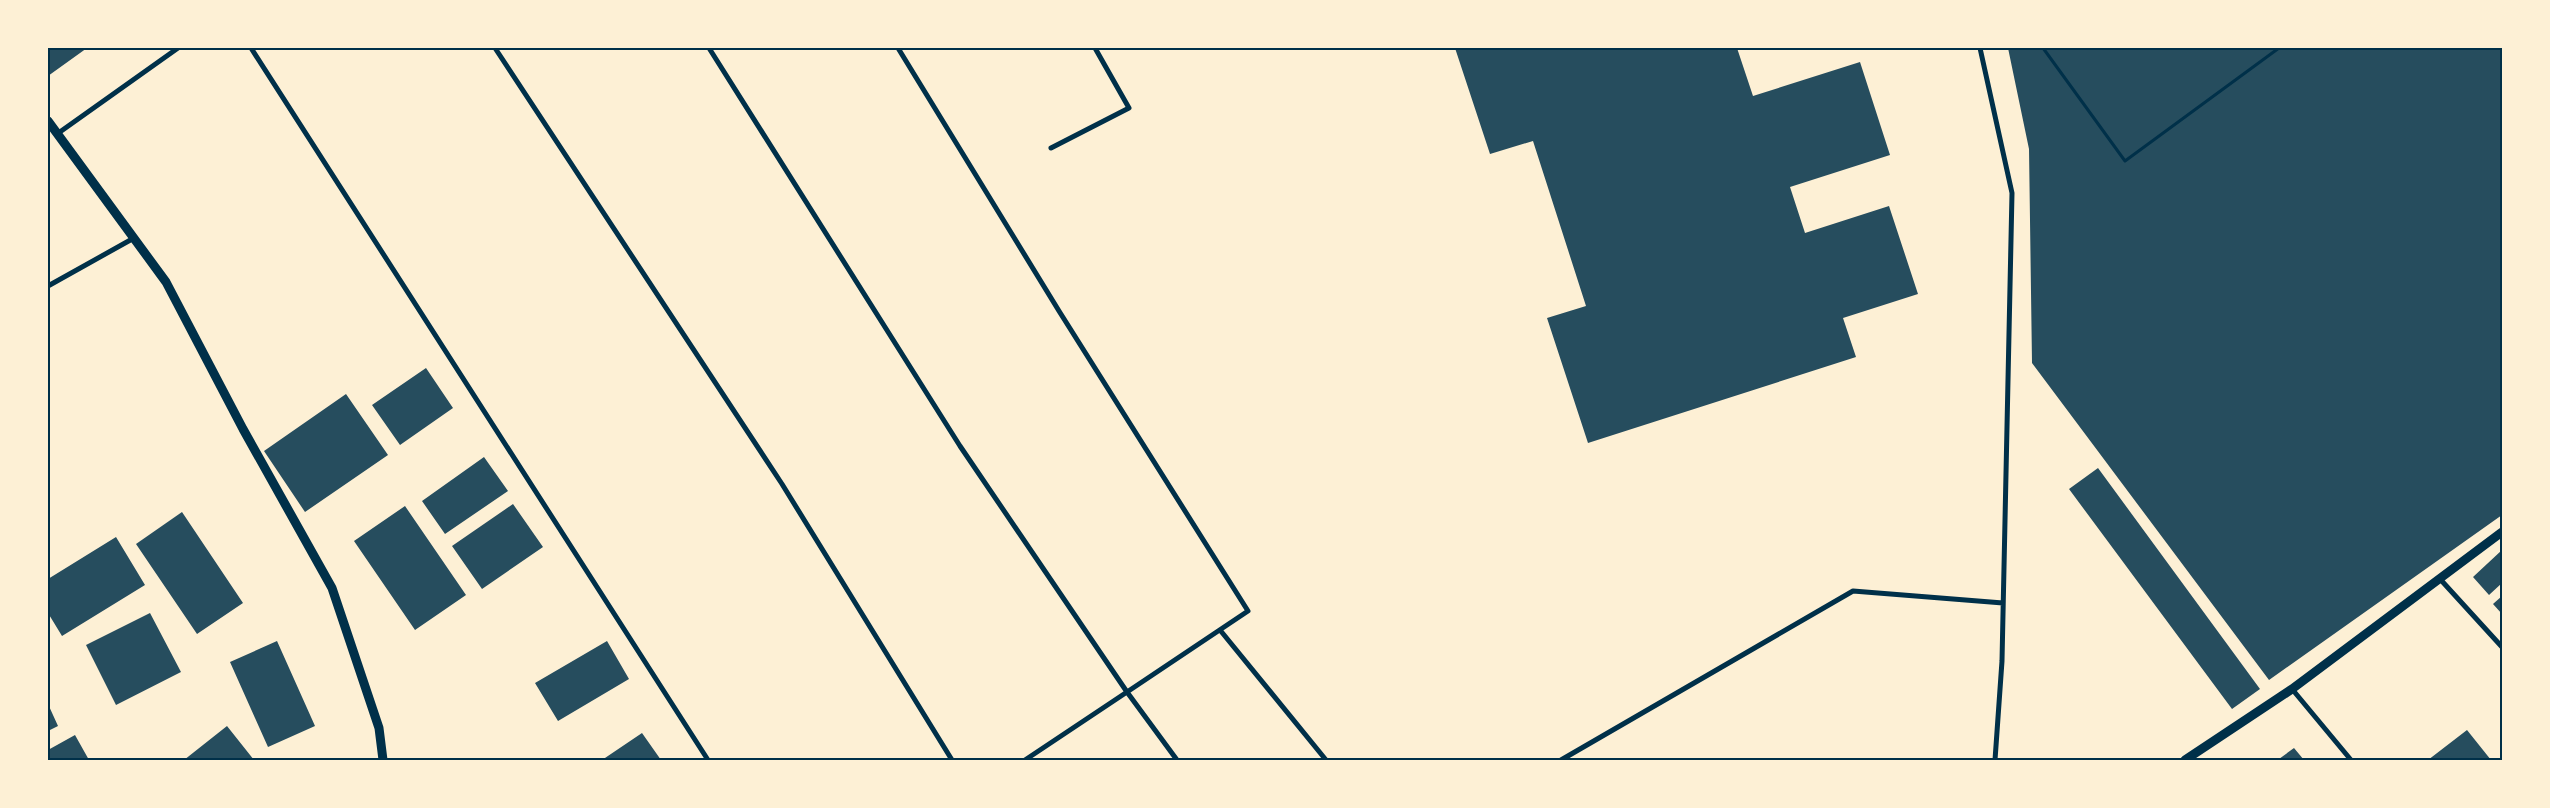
<svg xmlns="http://www.w3.org/2000/svg" width="2550" height="808" font-family="'PT Sans',sans-serif">
  <style>
    .building { fill: #264d5e }
    .lines { fill: none; stroke-linecap: round; stroke-linejoin: round }
    .path { stroke: #003049; stroke-width: 3 }
    .minor { stroke: #003049; stroke-width: 5 }
    .tertiary { stroke: #003049; stroke-width: 9 }
    .neatline { fill: none; stroke: #003049; stroke-width: 2 }
  </style>
  <rect width="100%" height="100%" fill="#fdf0d5"/>
  <path class="building" d="M48 48H87L48 76Z
    M1455 48H1737L1753 96 1860 62 1890 155 1790 187 1805 233 1889 206 1918 294 1843 318 1856 357 1588 443 1547 318 1586 306 1533 141 1490 154Z
    M2008 48H2502V515L2269 680 2032 363 2029 149Z
    M426 368 453 408 400 445 372 405Z
    M346 394 388 455 305 512 264 451Z
    M484 457 508 491 445 534 422 501Z
    M2098 468 2260 689 2232 709 2069 489Z
    M513 504 543 547 482 589 452 546Z
    M405 506 466 595 415 630 354 541Z
    M182 512 243 603 197 634 136 544Z
    M116 537 145 585 62 636 48 613V579Z
    M2502 550V583L2489 595 2473 577Z
    M2502 596V614L2493 604Z
    M150 613 181 672 116 705 86 645Z
    M277 641 315 726 268 747 230 662Z
    M607 641 629 679 558 721 535 683Z
    M48 704 58 726 48 731Z
    M227 726 254 760H184Z
    M2467 730 2491 760H2428Z
    M642 733 661 760H602Z
    M75 735 89 760H48V750Z
    M2294 748 2304 760H2280L2279 759Z"/>
  <g class="lines">
    <path class="path" d="M2043 48 2125 161 2279 48"/>
    <path class="minor" d="M251 48 708 760
      M495 48 782 484 952 760
      M709 48 960 446 1127 692 1025 760
      M898 48 1059 311 1248 611 1127 692 1177 760
      M1980 48 2012 193 2002 661 1995 760
      M57 134 178 48
      M1051 148 1129 108 1095 48
      M48 286 134 238
      M2440 579 2502 647
      M1220 630 1326 760
      M2292 689 2351 760
      M1561 760 1853 591 2003 603"/>
    <path class="tertiary" d="M48 121 166 282 243 429 332 588 379 728 383 760
      M2185 760 2292 689 2502 532"/>
  </g>
  <rect width="2550" height="808" fill="none" stroke="#fdf0d5" stroke-width="98"/>
  <rect x="49" y="49" width="2452" height="710" class="neatline"/>
</svg>
